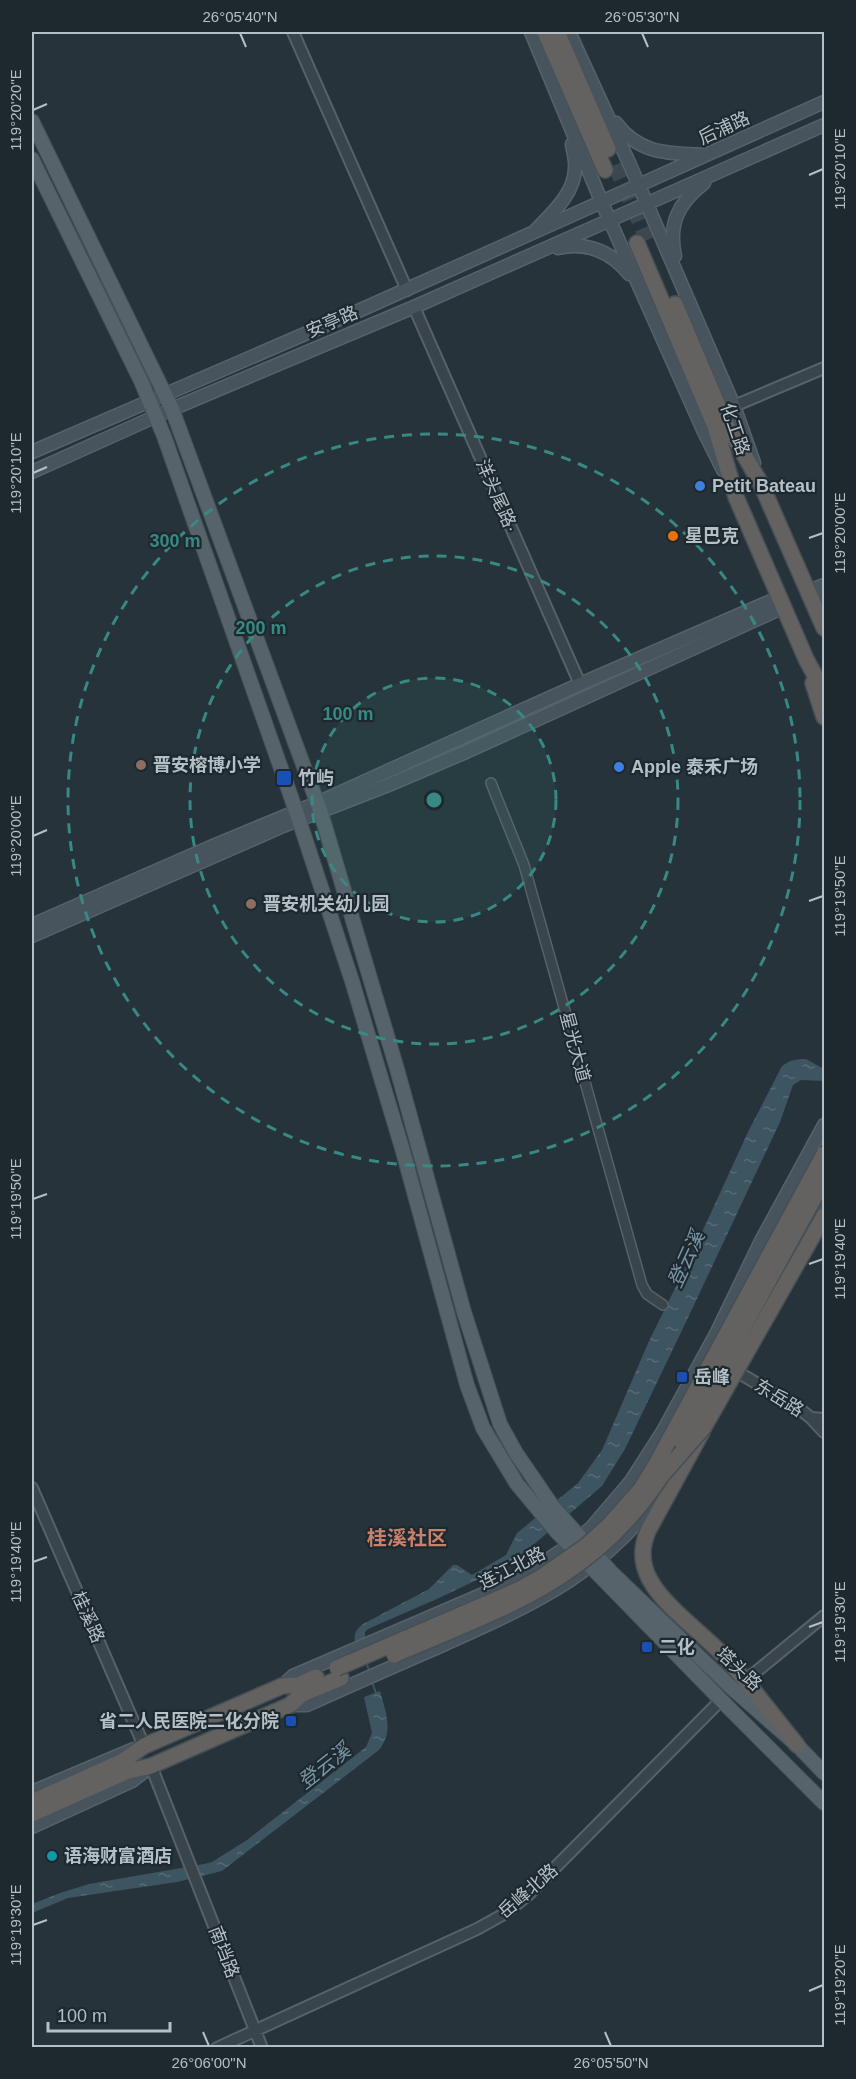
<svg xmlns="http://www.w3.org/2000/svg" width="856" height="2079" font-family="Arial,'Noto Sans SC',sans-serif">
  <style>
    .water { fill: url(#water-ripples) }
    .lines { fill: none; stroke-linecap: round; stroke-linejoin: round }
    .stream { stroke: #3d5461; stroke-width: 2 }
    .trunk-tunnel { stroke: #3b484f; stroke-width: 15; stroke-dasharray: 15 8; stroke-linecap: butt }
    .minor-casing { stroke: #576268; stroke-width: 12 }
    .tertiary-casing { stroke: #576268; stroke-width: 14 }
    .secondary-casing { stroke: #576268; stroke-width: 15 }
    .primary-casing { stroke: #455056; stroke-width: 16 }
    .trunk-casing { stroke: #444f55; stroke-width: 18 }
    .minor { stroke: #39444b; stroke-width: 9 }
    .tertiary { stroke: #39444b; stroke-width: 10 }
    .secondary { stroke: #48545d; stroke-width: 12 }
    .primary { stroke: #57636a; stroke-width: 14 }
    .trunk { stroke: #646260; stroke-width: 15 }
    .trunk-bridge-casing { stroke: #444f55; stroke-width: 18; stroke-linecap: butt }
    .trunk-bridge { stroke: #646260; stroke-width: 15 }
    .ticks { fill: none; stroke: #b5bfc6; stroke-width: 2 }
    .ring { fill: none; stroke: #388884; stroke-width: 3; stroke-dasharray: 10 8 }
    .shop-dot { fill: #3f7fe0; stroke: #1e292f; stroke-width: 2 }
    .food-dot { fill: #e8710a; stroke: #1e292f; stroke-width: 2 }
    .education-dot { fill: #8d6e63; stroke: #1e292f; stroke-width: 2 }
    .transit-dot { fill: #1a4fb4; stroke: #1e292f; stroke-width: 2 }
    .culture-dot { fill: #0f9aa8; stroke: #1e292f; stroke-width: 2 }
    .labels { text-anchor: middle; stroke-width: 4.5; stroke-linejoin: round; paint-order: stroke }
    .street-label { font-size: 18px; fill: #b5bfc6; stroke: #1e292f }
    .poi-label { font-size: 18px; font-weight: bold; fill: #b5bfc6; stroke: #1e292f; text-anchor: start }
    .water-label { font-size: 20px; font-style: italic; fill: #7896a6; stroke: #1e292f }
    .neighbourhood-label { font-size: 20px; font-weight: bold; fill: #c9816c; stroke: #1e292f }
    .centre { fill: #388884; stroke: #1e292f; stroke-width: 3 }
    .ring-label { font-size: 18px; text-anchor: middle; font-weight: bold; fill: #388884; stroke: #1e292f; stroke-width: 4.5; stroke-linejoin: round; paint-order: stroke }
    .neatline { fill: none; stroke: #b5bfc6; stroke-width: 2 }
    .ticks-label { font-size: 15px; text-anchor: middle; fill: #b5bfc6 }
  </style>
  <defs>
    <pattern id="water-ripples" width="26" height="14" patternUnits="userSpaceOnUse" patternTransform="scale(1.5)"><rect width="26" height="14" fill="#3d5461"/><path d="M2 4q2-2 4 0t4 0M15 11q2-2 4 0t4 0" fill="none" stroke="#576b76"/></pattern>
  </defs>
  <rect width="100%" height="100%" fill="#26333a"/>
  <path class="water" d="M800 1059H806L824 1069V1081L801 1080 793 1085 780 1122 686 1322 625 1449 602 1486 512 1563 439 1598 368 1629 365 1632V1642L359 1653C354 1641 351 1633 363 1624L429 1589 453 1565H457L472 1575 506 1555 517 1533 578 1483 602 1450 649 1341 692 1254 748 1132 782 1066 790 1061Z
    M380 1691C386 1713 394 1731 379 1750L222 1871 177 1882 68 1898 32 1913V1904L60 1893 89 1884 204 1864 212 1862 247 1840 366 1747 372 1733 364 1697Z"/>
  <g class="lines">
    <path class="stream" d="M366 1662 370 1673
      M372 1682 376 1693"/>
    <path class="trunk-tunnel" d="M615 165 647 240"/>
    <g class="minor-casing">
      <path id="minor" d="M491 783 524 865 642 1285 647 1294 663 1305"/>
    </g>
    <g class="tertiary-casing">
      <path id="tertiary" d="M293 32 407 290
        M414 307 580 684
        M734 406 824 368
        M734 1370 797 1407 811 1418 824 1419
        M811 1418 824 1432
        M32 1488 144 1746
        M745 1681 824 1616
        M151 1766 262 2048
        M217 2048 477 1929 504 1914 528 1895 721 1700"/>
    </g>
    <g class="secondary-casing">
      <path id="secondary" d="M531 32 602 203 704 432 723 470
        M569 32 630 165 734 406 754 463
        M616 123C640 155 669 153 705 155
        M536 230C552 213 575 193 575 168 576 160 573 152 572 144
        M558 248C586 241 612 252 629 274
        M675 256C668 224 678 203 704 183
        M32 452 365 308 824 102
        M32 472 172 409 414 307 824 125
        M808 591 824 585
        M812 599 824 594
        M32 925 215 845 317 803 580 684 780 597
        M32 936 283 826 386 786 466 752 784 607
        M814 1222 824 1202
        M282 1686 293 1676 518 1579 570 1545 591 1528 631 1481 663 1431 717 1332 761 1241 824 1125
        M290 1705H307C353 1684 399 1664 445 1644 534 1604 613 1569 667 1483
        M32 1792 134 1749
        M32 1827 132 1781 150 1767"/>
    </g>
    <g class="primary-casing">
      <path id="primary" d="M32 121 172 409 321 813 397 1069 464 1312 500 1424 516 1453 553 1507 611 1572 733 1689 797 1745 824 1773
        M32 159 141 381 164 436 296 811 352 981 402 1148 467 1385 483 1428 517 1484 556 1531 721 1700 824 1803"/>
    </g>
    <g class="trunk-casing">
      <path id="trunk" d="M545 32 605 170
        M557 32 608 149
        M637 243 715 426 736 497 806 659 824 692
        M675 304 725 422 761 484 824 628
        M813 683 824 717
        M702 1432 648 1531C641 1547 641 1564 650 1580 663 1605 703 1634 724 1656 750 1684 773 1716 797 1745
        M32 1802 123 1761 144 1746 282 1686 298 1685 316 1677
        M32 1814 128 1771 151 1766 290 1705 302 1694 341 1678"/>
    </g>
    <use href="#minor" class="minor"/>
    <use href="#tertiary" class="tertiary"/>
    <use href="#secondary" class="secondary"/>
    <use href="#primary" class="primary"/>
    <use href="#trunk" class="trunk"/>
    <g class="trunk-bridge-casing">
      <path id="trunk-bridge" d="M681 1441 824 1180
        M663 1474 704 1427 824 1216
        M394 1655C503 1608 593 1581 662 1475
        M337 1668 520 1589 543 1576 586 1546 609 1525 641 1489 655 1466 824 1154"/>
    </g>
    <use href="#trunk-bridge" class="trunk-bridge"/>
  </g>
  <path class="ticks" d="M240 33 246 47M642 33 648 47M33 110 47 104M809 175 823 169M33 473 47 467M809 538 823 533M33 836 47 830M809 901 823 896M33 1199 47 1194M809 1264 823 1259M33 1562 47 1557M809 1627 823 1622M33 1925 47 1920M809 1991 823 1985M203 2032 209 2046M605 2032 611 2046"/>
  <circle cx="434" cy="800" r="122" fill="#388884" fill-opacity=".12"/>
  <g class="ring">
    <circle cx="434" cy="800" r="122"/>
    <circle cx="434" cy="800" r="244"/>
    <circle cx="434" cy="800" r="366"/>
  </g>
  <g class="shop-dot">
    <circle cx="700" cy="486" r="6"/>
    <circle cx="619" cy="767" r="6"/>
  </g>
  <circle class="food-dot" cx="673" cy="536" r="6"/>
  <g class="education-dot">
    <circle cx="141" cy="765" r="6"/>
    <circle cx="251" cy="904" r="6"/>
  </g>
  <g class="transit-dot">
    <rect x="276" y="770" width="16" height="16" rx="3"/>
    <rect x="676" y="1371" width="12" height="12" rx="3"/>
    <rect x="641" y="1641" width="12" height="12" rx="3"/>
    <rect x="285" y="1715" width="12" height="12" rx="3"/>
  </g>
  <circle class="culture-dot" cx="52" cy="1856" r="6"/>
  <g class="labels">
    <g class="street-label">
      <text transform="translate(724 128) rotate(-25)" y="6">后浦路</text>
      <text transform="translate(332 322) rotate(-23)" y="6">安亭路</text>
      <text transform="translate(735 429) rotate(71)" y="6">化工路</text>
      <text transform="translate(497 496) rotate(66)" y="6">洋头尾路·</text>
      <text transform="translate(575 1047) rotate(75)" y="6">星光大道</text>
      <text transform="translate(779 1398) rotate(32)" y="6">东岳路</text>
      <text transform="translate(512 1568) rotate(-27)" y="6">连江北路</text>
      <text transform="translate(88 1617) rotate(66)" y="6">桂溪路</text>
      <text transform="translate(739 1669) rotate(43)" y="6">塔头路</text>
      <text transform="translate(528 1891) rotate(-41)" y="6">岳峰北路</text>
      <text transform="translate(224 1952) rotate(69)" y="6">南垱路</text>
    </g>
    <g class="poi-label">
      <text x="712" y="492">Petit Bateau</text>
      <text x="685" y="542">星巴克</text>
      <text x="153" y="771">晋安榕博小学</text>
      <text x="631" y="773">Apple 泰禾广场</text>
      <text x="298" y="784">竹屿</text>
      <text x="263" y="910">晋安机关幼儿园</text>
      <text x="694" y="1383">岳峰</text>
      <text x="659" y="1653">二化</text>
      <text x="279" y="1727" text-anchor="end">省二人民医院二化分院</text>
      <text x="64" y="1862">语海财富酒店</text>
    </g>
    <g class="water-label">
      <text transform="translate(686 1259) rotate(-65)" y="7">登云溪</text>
      <text transform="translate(324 1766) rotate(-38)" y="7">登云溪</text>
    </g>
    <g class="neighbourhood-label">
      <text x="407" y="1545">桂溪社区</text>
    </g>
  </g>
  <circle cx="434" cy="800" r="9" class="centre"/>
  <g class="ring-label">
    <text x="175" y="547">300 m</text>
    <text x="261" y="634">200 m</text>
    <text x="348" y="720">100 m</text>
  </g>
  <rect width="856" height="2079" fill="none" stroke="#1e292f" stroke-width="66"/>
  <path d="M48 2022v9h122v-9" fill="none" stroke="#b5bfc6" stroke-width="3"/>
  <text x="57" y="2022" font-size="18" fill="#b5bfc6" stroke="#1e292f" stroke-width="4.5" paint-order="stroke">100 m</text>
  <rect x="33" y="33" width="790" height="2013" class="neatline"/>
  <g class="ticks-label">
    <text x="240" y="22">26°05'40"N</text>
    <text x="642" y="22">26°05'30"N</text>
    <text transform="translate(16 110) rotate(-90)" y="5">119°20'20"E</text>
    <text transform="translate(840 169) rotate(-90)" y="5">119°20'10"E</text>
    <text transform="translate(16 473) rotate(-90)" y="5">119°20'10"E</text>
    <text transform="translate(840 533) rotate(-90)" y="5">119°20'00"E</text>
    <text transform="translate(16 836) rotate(-90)" y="5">119°20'00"E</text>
    <text transform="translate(840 896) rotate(-90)" y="5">119°19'50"E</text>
    <text transform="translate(16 1199) rotate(-90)" y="5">119°19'50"E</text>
    <text transform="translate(840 1259) rotate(-90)" y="5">119°19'40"E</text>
    <text transform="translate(16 1562) rotate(-90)" y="5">119°19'40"E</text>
    <text transform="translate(840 1622) rotate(-90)" y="5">119°19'30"E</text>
    <text transform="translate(16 1925) rotate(-90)" y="5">119°19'30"E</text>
    <text transform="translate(840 1985) rotate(-90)" y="5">119°19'20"E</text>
    <text x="209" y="2068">26°06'00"N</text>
    <text x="611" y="2068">26°05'50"N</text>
  </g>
</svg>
